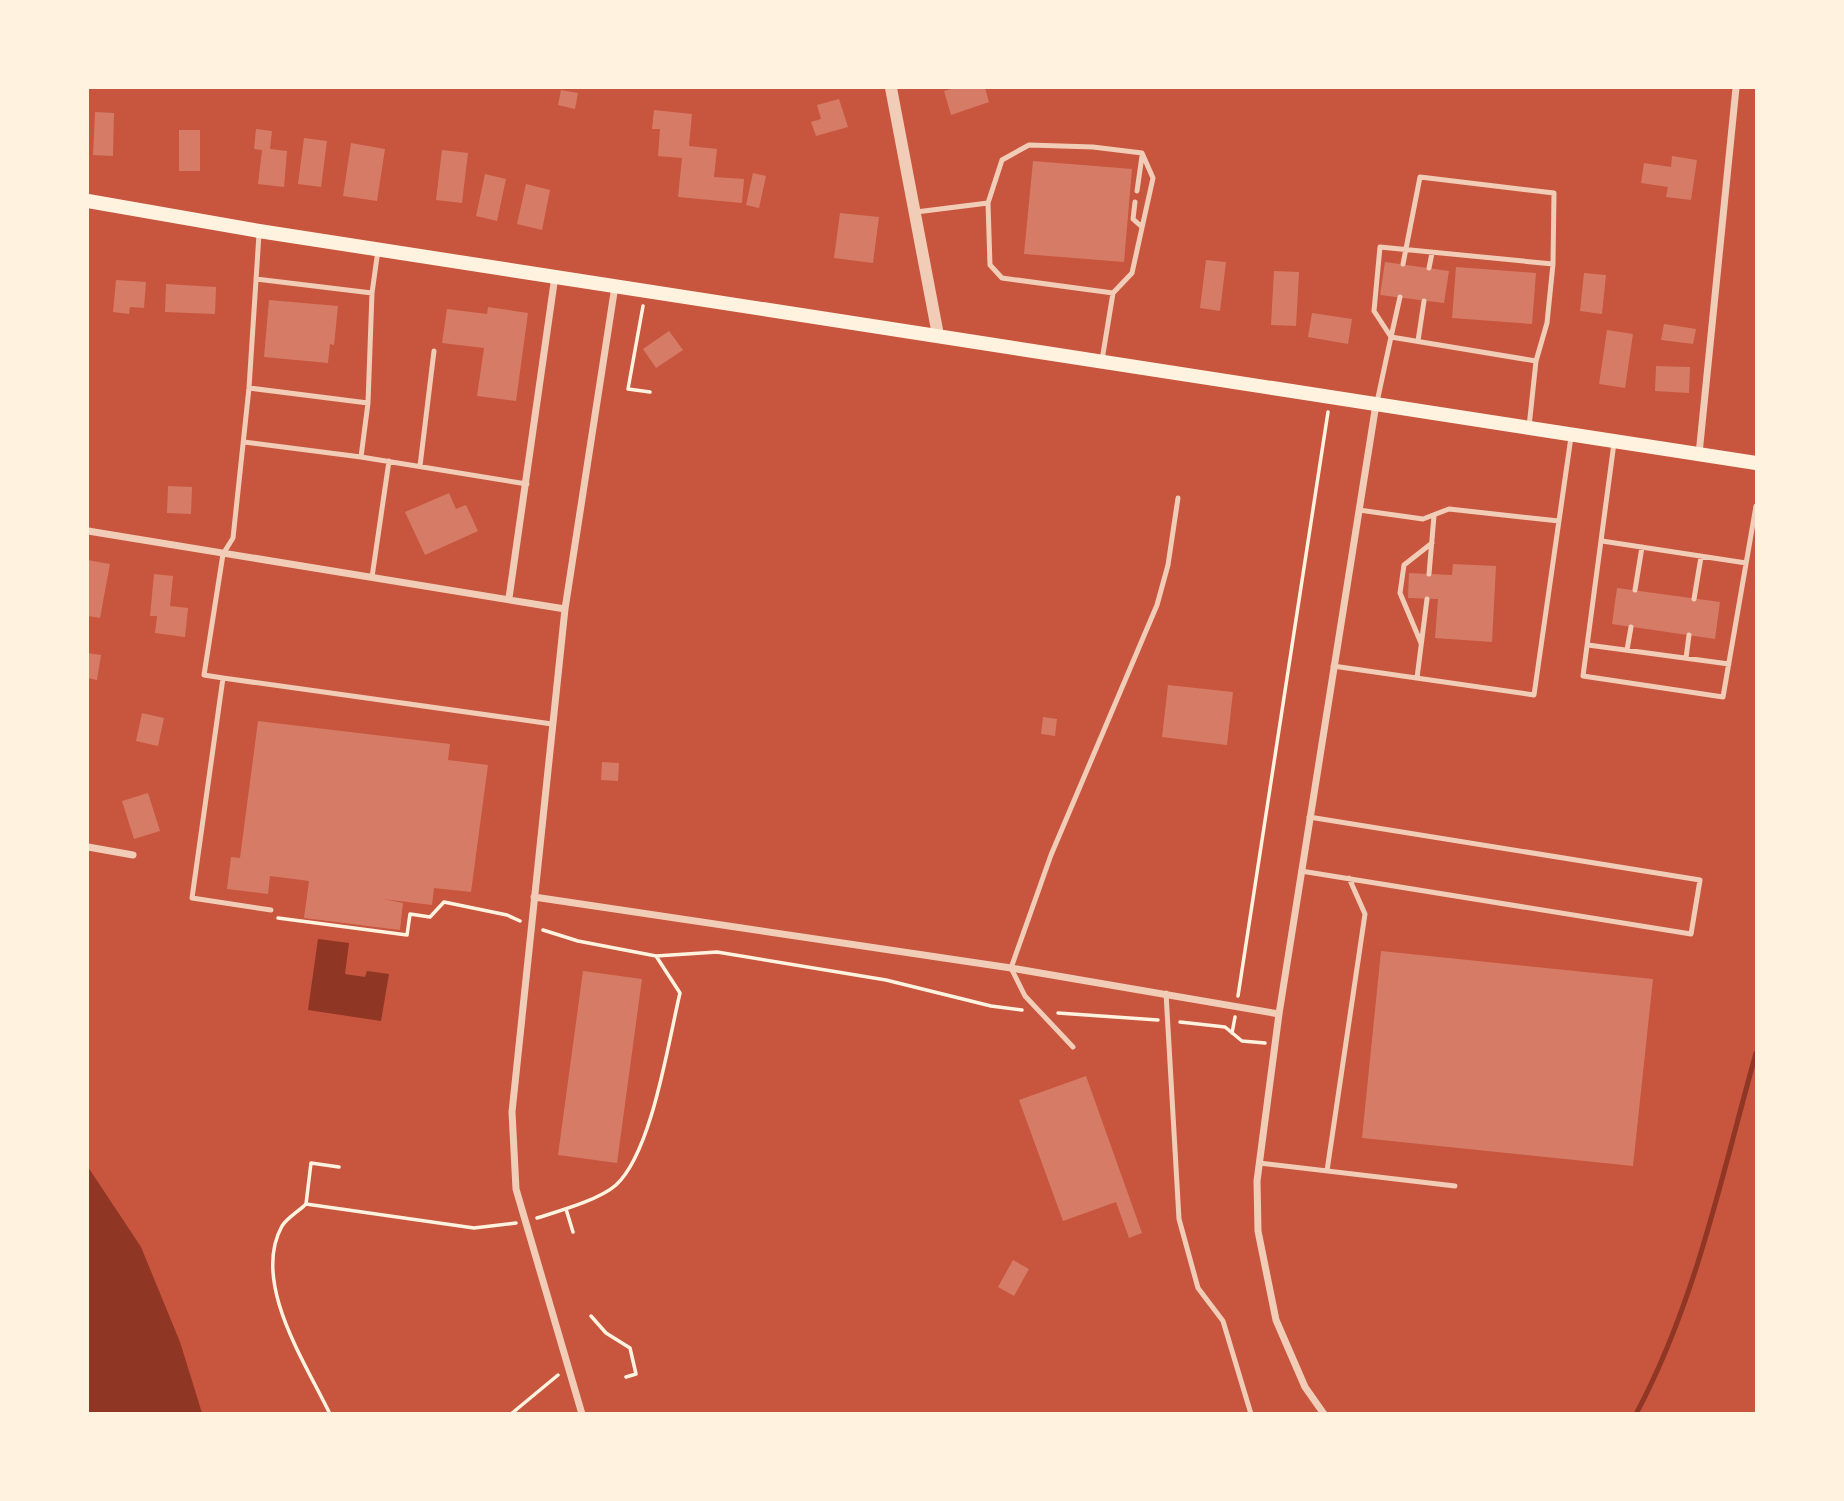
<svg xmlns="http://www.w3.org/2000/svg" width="1844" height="1501" font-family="'Noto Sans',sans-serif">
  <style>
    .water { fill: #8f3625 }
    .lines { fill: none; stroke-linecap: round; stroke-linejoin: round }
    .stream { stroke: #8f3625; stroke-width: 5 }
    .building { fill: #d67c66 }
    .path { stroke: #fff3e0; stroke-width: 3.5 }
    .service { stroke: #f1ccb7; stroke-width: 5 }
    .minor { stroke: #f1ccb7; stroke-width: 7 }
    .tertiary { stroke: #f1ccb7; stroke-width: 12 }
    .secondary { stroke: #fff3e0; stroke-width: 14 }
  </style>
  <rect width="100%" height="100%" fill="#c8553d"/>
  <path class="water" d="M318 939 349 943 345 974 365 977 367 971 389 974 381 1021 308 1010Z
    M88 1167 141 1247 180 1342 202 1413H88Z"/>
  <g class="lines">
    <path class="stream" d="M1636 1414C1696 1302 1722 1174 1756 1053"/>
  </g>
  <path class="building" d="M955 88H985L989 102 951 115 944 91Z
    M561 90 578 93 575 109 558 105Z
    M839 99 848 127 816 136 811 122 821 119 817 105Z
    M654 110 692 114 689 146 717 149 714 177 744 179 742 203 678 197 682 158 658 156 660 129H652Z
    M95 112 114 113 113 156 93 155Z
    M256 129 272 131 270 149 287 151 284 187 258 184 262 150 254 149Z
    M179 130H200V171H179Z
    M304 138 327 141 321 187 298 184Z
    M351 143 385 149 377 201 343 196Z
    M442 150 468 153 462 203 436 200Z
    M1672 156 1697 160 1691 200 1666 197 1668 187 1641 183 1644 163 1671 167Z
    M1033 161 1132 169 1124 262 1024 254Z
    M753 173 766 176 759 208 746 205Z
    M485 174 506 179 497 221 476 216Z
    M526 184 550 190 542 230 517 224Z
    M840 213 879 217 873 263 834 258Z
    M1206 260 1226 262 1220 311 1200 308Z
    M1385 262 1449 271 1444 303 1380 295Z
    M1456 267 1536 273 1532 324 1452 318Z
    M1274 271 1299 272 1296 326 1271 325Z
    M1584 273 1606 275 1602 314 1580 311Z
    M116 280 146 282 144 308 130 307 129 314 113 312Z
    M166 284 216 287 215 314 165 312Z
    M269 300 338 306 334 345 330 344 328 363 264 357Z
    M488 307 528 313 516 401 477 396 484 348 442 343 447 309 487 314Z
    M1312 313 1352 319 1348 344 1308 337Z
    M1664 324 1696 329 1693 344 1661 340Z
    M1607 330 1633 334 1625 388 1599 384Z
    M669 331 683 350 656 368 643 349Z
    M1656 366 1690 367 1689 393 1655 391Z
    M168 486 192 487 191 514 167 513Z
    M449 493 456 509 466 505 478 531 425 555 405 512Z
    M88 560 110 564 100 618 88 616Z
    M1453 564 1496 566 1492 642 1435 638 1438 599 1408 598 1409 573 1452 575Z
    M154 574 173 576 170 606 188 608 185 637 155 633 157 616H150Z
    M1617 588 1720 602 1715 639 1612 624Z
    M88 653 101 655 97 680 88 678Z
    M1168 685 1233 692 1227 745 1162 737Z
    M142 713 164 718 158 746 136 741Z
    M1043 717 1057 719 1055 736 1041 734Z
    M258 721 450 744 448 760 488 765 471 892 434 888 432 905 383 899 403 903 400 930 304 918 309 881 270 876 268 894 227 889 231 857 240 858Z
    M602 762 619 763 618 781 601 780Z
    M148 793 160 831 134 839 122 801Z
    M1381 951 1653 979 1633 1166 1362 1138Z
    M583 971 642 979 617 1163 558 1155Z
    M1086 1076 1142 1233 1129 1238 1116 1202 1063 1221 1019 1100Z
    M1013 1260 1029 1269 1014 1296 998 1287Z"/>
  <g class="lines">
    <path class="path" d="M643 306 628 389 650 392
      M278 918 407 935 410 914 430 917 444 902 507 915 520 921
      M656 956 717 952 886 980 991 1006 1022 1010
      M1238 996 1328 412
      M1058 1013 1158 1020
      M1180 1022 1225 1027 1242 1041 1265 1043
      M1232 1033 1235 1017
      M306 1204 474 1228 516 1223
      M566 1209 573 1232
      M537 1218C559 1211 599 1200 616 1185 652 1152 668 1043 680 993L656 956 578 941 543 930
      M591 1316 606 1333 630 1348 636 1374 626 1377
      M330 1414C305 1362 251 1282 282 1226 287 1218 299 1211 306 1204L311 1163 339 1167
      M511 1414 558 1375"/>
    <path class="service" d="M1137 191 1142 156
      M1135 202 1133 219 1142 227
      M988 203 1002 160 1029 145 1093 147 1142 153 1153 178 1132 273 1113 293 1102 360
      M916 212 988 203 990 265 1002 278 1113 293
      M1403 264 1420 177 1554 193 1553 264
      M1429 268 1432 253
      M256 279 372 293
      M1391 337 1374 311 1380 247 1553 264 1547 323 1536 361
      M1391 337 1400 297
      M1418 341 1424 301
      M249 388 368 403 372 293 378 250
      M1377 402 1391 337 1536 361 1529 427
      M244 442 361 457 368 403
      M1614 443 1583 676 1723 697 1756 506
      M361 457 527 484
      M420 466 434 351
      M1359 510 1423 519 1449 509 1559 521
      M1602 541 1746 563
      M1429 574 1434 516
      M372 577 389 461
      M1635 590 1642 547
      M1694 599 1701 557
      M1421 643 1400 593 1404 565 1432 543
      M1588 645 1729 664
      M1627 650 1631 627
      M1686 658 1689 635
      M1333 666 1534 695 1571 437
      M223 678 204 675 223 554 233 538 249 388 259 234
      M1417 678 1427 599
      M1301 871 1691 934 1700 880 1309 817
      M271 910 192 898 223 678 552 724
      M1166 993 1179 1219 1198 1288 1223 1321 1251 1414
      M1073 1047 1025 996 1011 968 1051 855 1157 605 1168 565 1178 498
      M1259 1163 1455 1186
      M1327 1171 1365 914 1349 878"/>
    <path class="minor" d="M1699 454 1736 88
      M88 531 565 609
      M509 598 555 276
      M88 847 133 855
      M534 897 1011 968 1279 1014
      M582 1414 516 1189 512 1112 565 609 615 286
      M1324 1414 1305 1387 1276 1320 1258 1231 1257 1181 1279 1014 1376 404"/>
    <path class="tertiary" d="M891 88 938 335"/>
    <path class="secondary" d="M88 201 259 231 1756 463"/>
  </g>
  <rect width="1844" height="1501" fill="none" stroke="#fff3e0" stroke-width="178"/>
</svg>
